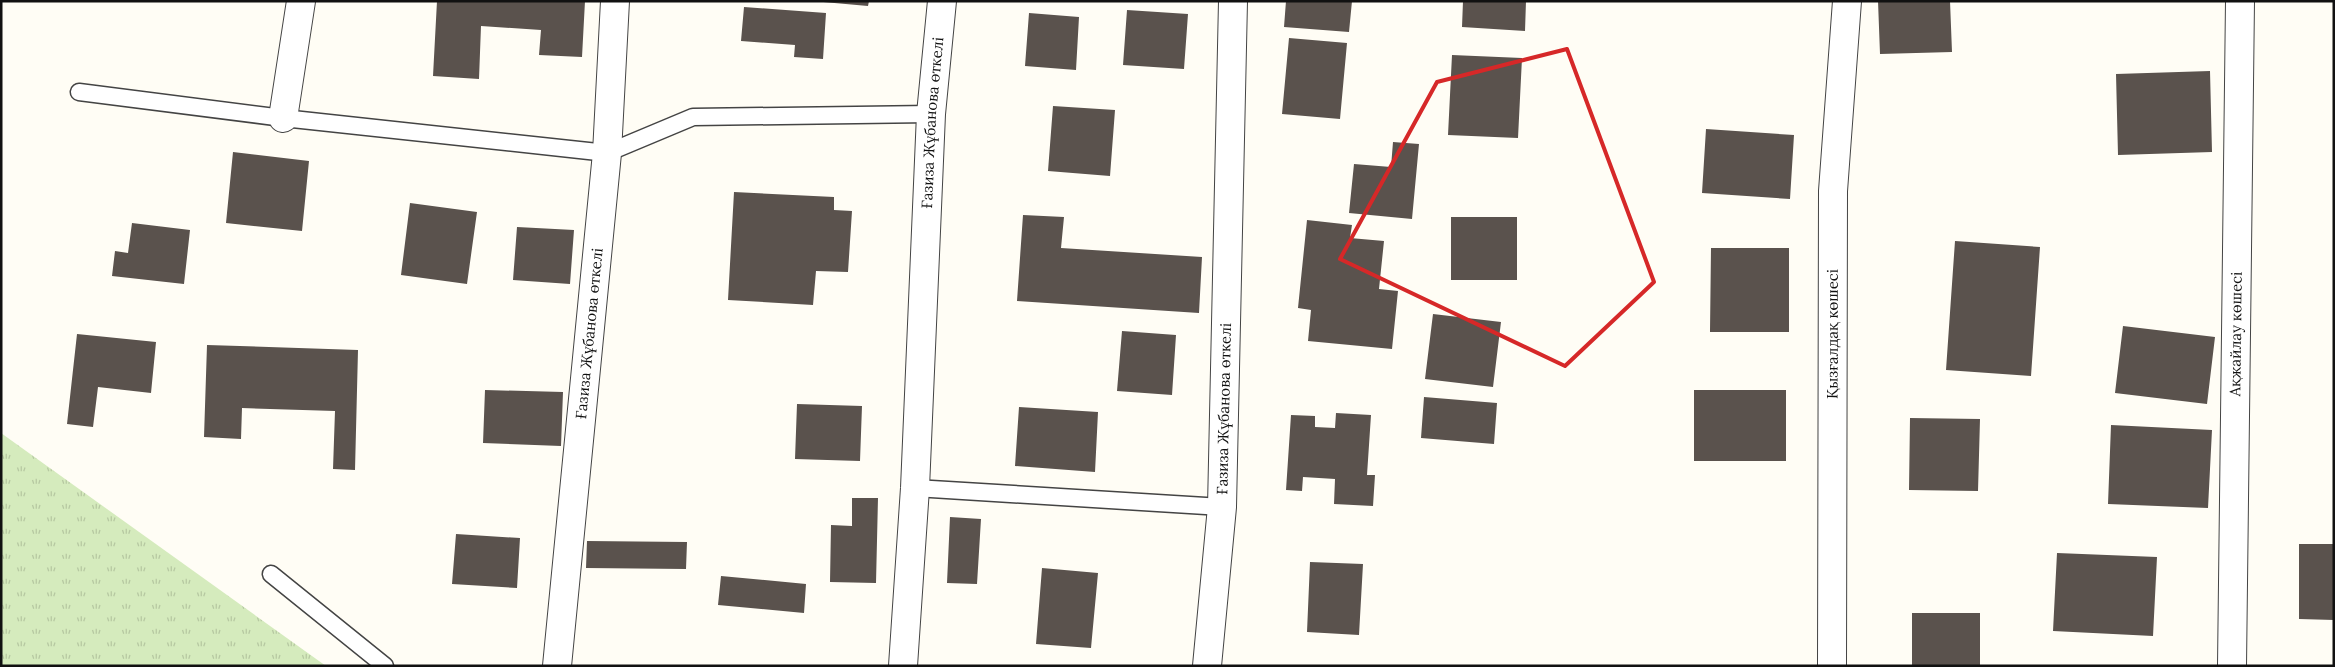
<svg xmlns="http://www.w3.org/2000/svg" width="2335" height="667" font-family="Lora,serif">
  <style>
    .grass { fill: url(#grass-tufts) }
    .building { fill: #5a524d }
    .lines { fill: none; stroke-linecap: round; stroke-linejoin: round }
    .service-casing { stroke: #444; stroke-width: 19 }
    .minor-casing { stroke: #444; stroke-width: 30 }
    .service { stroke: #fff; stroke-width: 16 }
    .minor { stroke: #fff; stroke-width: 28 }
    .marked { fill: none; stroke: #d62828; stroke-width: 4; stroke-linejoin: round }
    .labels { text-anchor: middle; stroke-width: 5; stroke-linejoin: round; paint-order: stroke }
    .street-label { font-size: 15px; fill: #111; stroke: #fff }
  </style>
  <defs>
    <pattern id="grass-tufts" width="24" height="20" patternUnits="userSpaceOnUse" patternTransform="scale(1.25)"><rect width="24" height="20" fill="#d5ebbd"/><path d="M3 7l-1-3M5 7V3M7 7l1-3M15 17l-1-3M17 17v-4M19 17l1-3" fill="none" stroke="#b6c8a1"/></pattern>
  </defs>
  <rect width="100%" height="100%" fill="#fffdf5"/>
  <path class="grass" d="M1 433 326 666H1Z"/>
  <path class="building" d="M437 1H585L582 57 539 55 541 30 481 26 479 79 433 76Z
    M812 1H869L868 6Z
    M1286 1H1352L1349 32 1284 27Z
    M1463 1H1526L1525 31 1462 27Z
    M1878 1H1950L1952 52 1880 54Z
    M744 7 826 13 823 59 794 57 795 45 741 41Z
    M1127 10 1188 14 1184 69 1123 65Z
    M1029 13 1079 17 1076 70 1025 66Z
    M1289 38 1347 43 1340 119 1282 114Z
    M1452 55 1522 58 1518 138 1448 135Z
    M2210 71 2212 152 2118 155 2116 74Z
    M1053 106 1115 110 1110 176 1048 171Z
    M1706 129 1794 135 1790 199 1702 193Z
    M1393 142 1419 144 1412 219 1349 213 1354 164 1391 167Z
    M233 152 309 161 302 231 226 223Z
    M734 192 834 197V210L852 211 848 272 816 271 813 305 728 300Z
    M410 203 477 212 467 284 401 275Z
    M1023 215 1064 217 1061 248 1202 257 1199 313 1017 301Z
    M1451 217H1517V280H1451Z
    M1307 220 1352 225 1350 238 1384 241 1379 289 1398 291 1392 349 1308 341 1311 310 1298 308Z
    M132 223 190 230 184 284 112 276 115 251 128 253Z
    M517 227 574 230 570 284 513 280Z
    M1955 241 2040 247 2031 376 1946 370Z
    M1711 248H1789V332H1710Z
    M1433 314 1501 322 1493 387 1425 379Z
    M2123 326 2215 337 2207 404 2115 393Z
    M1122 331 1176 335 1172 395 1117 391Z
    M77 334 156 342 151 393 98 387 93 427 67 424Z
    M207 345 358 350 355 470 333 469 335 411 242 408 241 439 204 437Z
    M485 390 563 392 561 446 483 443Z
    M1694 390H1786V461H1694Z
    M1424 397 1497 403 1494 444 1421 438Z
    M797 404 862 406 860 461 795 459Z
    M1019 407 1098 412 1095 472 1015 466Z
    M1336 413 1371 415 1367 475H1375L1373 506 1334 504 1335 479 1303 477 1302 491 1286 490 1291 415 1315 416V427L1335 428Z
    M1910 418 1980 419 1978 491 1909 490Z
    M2111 425 2212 430 2208 508 2108 504Z
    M852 498H878L876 583 830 582 831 525 852 526Z
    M950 517 981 519 977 584 947 583Z
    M456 534 520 538 517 588 452 584Z
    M587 541 687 542 686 569 586 568Z
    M2299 544H2334V620L2299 619Z
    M2057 553 2157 557 2153 636 2053 631Z
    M1310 562 1363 564 1359 635 1307 632Z
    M1042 568 1098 573 1091 648 1036 644Z
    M721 576 806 584 804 613 718 605Z
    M1912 613H1980V666H1912Z"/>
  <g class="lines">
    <g class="service-casing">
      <path id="service" d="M79 92 283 118 607 153 693 117 931 114
        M915 488 1222 507
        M271 574 385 666"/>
    </g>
    <g class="minor-casing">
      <g id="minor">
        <path d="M283 118 301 1"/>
        <path id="s1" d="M557 666 607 153 615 1"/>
        <path id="s2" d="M903 666 915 488 931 114 942 1"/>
        <path id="s3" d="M1207 666 1222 507 1233 1"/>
        <path id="s4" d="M1832 666 1833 191 1847 1"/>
        <path id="s5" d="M2232 666 2240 1"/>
      </g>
    </g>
    <use href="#service" class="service"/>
    <use href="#minor" class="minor"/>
  </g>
  <path class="marked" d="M1567 49 1654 282 1565 366 1340 259 1437 82Z"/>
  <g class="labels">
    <g class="street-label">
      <text dy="5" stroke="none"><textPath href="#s2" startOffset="544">Ғазиза Жұбанова өткелі</textPath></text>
      <text dy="5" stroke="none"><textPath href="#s4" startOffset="332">Қызғалдақ көшесі</textPath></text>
      <text dy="5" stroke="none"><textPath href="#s1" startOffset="334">Ғазиза Жұбанова өткелі</textPath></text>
      <text dy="5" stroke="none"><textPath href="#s5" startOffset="332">Ақжайлау көшесі</textPath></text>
      <text dy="5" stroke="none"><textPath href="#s3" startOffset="258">Ғазиза Жұбанова өткелі</textPath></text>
    </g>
  </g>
  <rect width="2335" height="667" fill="none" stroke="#111111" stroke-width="5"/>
</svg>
